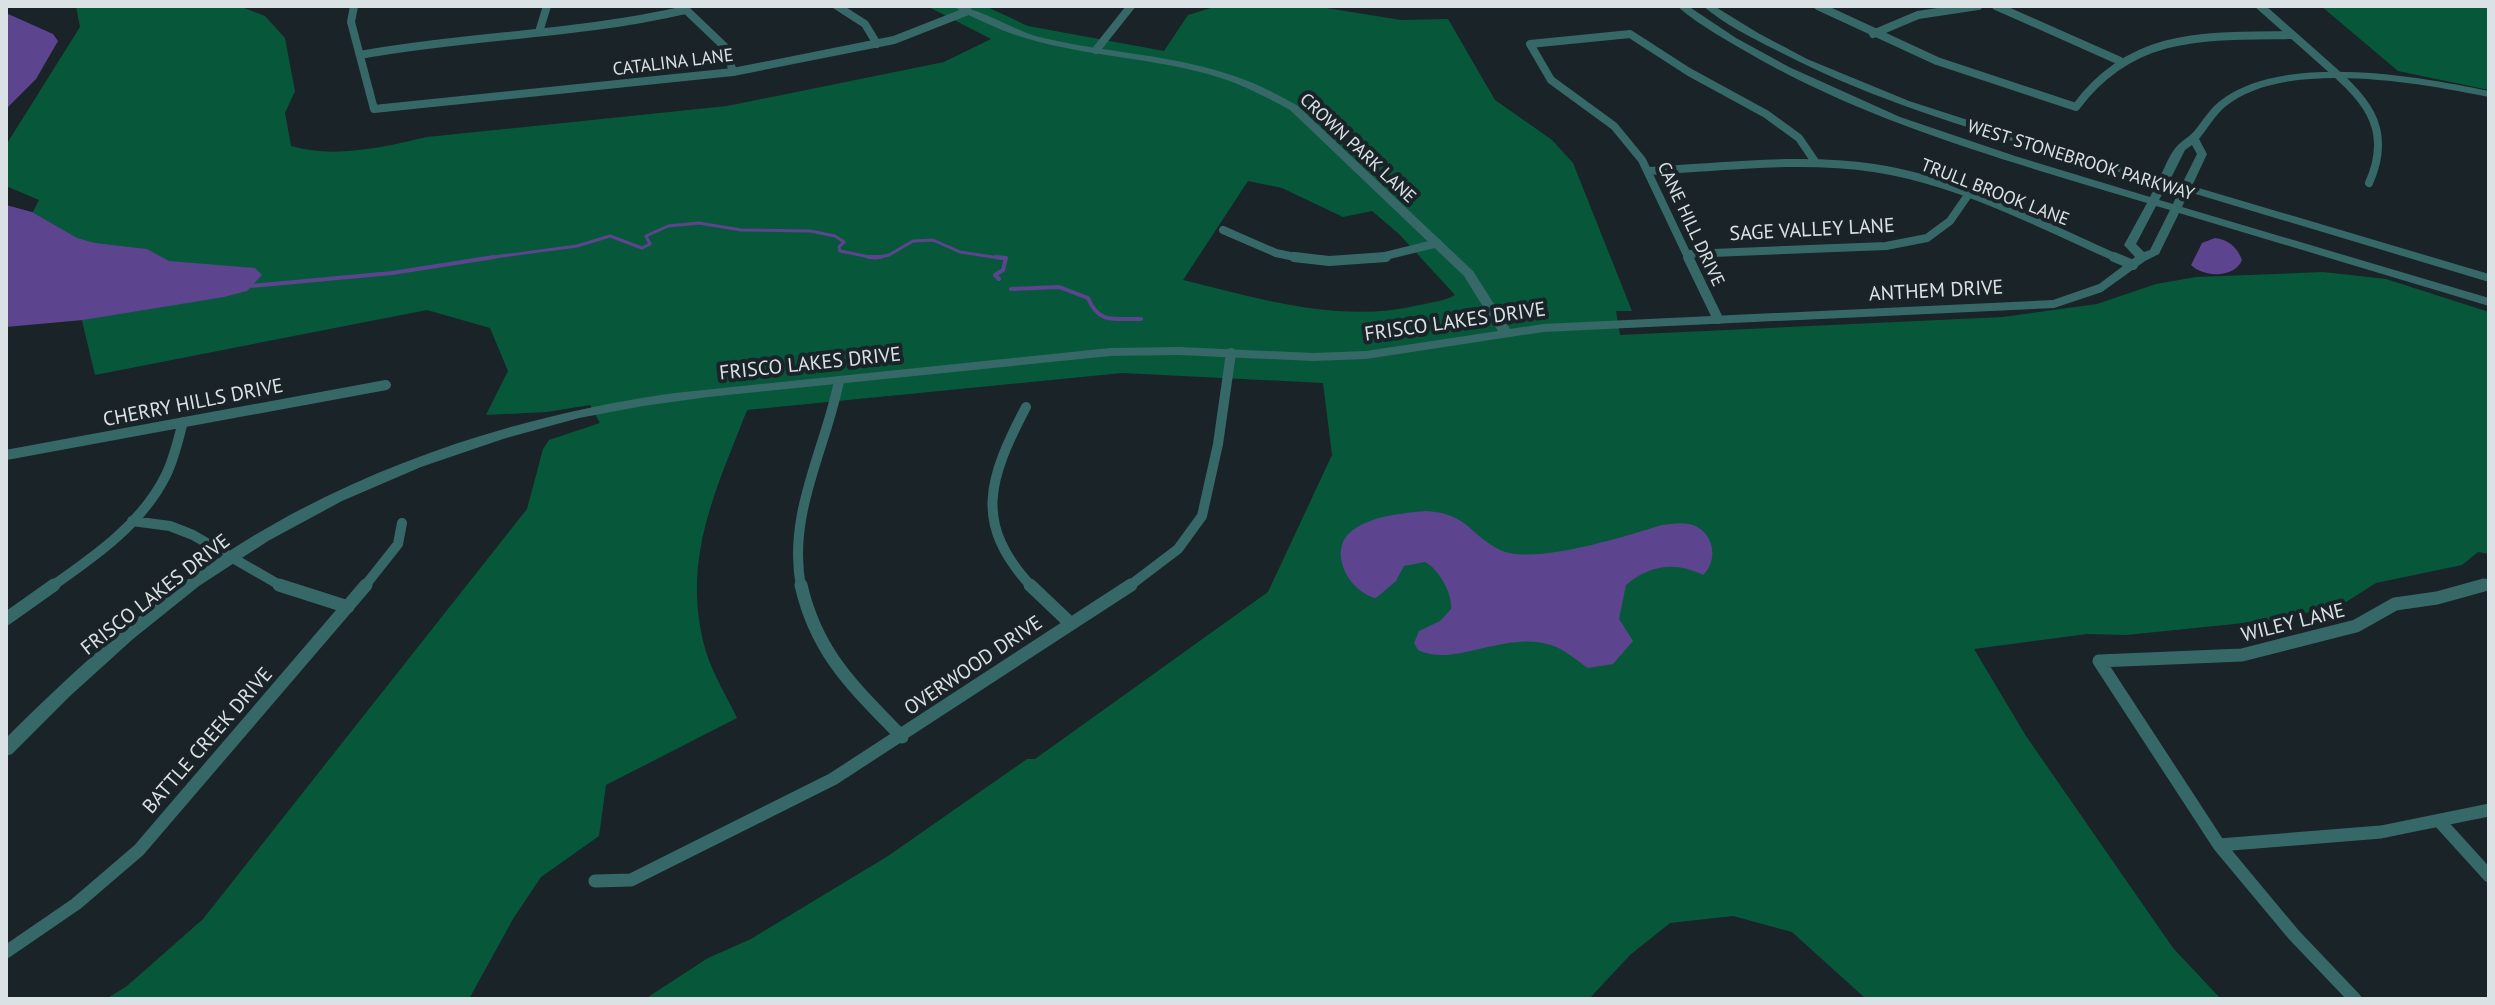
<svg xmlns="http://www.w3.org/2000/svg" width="2495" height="1005" font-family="'PT Sans',sans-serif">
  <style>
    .green { fill: #07583a; fill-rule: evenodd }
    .water { fill: #5c448f }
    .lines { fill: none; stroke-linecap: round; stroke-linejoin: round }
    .stream-far1 { stroke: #5c448f; stroke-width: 3 }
    .stream { stroke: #5c448f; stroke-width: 4 }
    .minor-far2 { stroke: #366868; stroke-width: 8 }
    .minor-far1 { stroke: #366868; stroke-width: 10 }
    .minor { stroke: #366868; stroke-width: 13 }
    .tertiary { fill: #366868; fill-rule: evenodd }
    .labels { text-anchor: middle; stroke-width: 8; stroke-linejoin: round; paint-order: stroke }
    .far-street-label { font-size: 18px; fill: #dbe2e5; stroke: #1a2328 }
    .street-label { font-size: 20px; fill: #dbe2e5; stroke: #1a2328 }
  </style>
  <rect width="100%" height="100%" fill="#1a2328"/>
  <path class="green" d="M76 6H239L265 16 285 38 295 91 285 113 291 146C334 159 384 147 427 137L727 106 944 62 991 39 927 6H985L1028 26 1164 51 1188 15 1217 6H1314L1401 20 1448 19 1495 100 1552 140 1573 163 1632 311H1616L1620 335 2003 317 2097 304 2156 284 2196 277 2323 272 2386 279 2489 312V554L2478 552 2462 565 2376 583 2346 602 2284 619 2126 635 2087 634 1974 649 2026 736 2173 948 2221 999H1866L1792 932 1733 916 1670 923 1630 955 1589 999H645L708 958 751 939 888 856 1027 759H1035L1268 592 1332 455 1323 383 1122 373 747 410C715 493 680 561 706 652 713 674 727 697 737 718L606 785 599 836 541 877 513 919 469 999H106L127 986 203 919 527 509 543 449 549 440 600 423 590 405 547 412 486 415 508 371 490 328 427 310 95 375 72 279 24 229 39 200 6 186V145L80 27ZM1248 181 1282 188 1343 217 1372 211 1399 234 1455 295C1445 301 1432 302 1420 305 1340 324 1261 299 1183 280Z
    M2321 6H2489V90L2398 71Z"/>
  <path class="water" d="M6 13 53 34 58 41 36 79 6 109Z
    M6 205 32 212 77 238 95 243 147 249 169 261 255 268 262 275 247 291 224 297 83 320 6 327Z
    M2215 238C2229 240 2237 247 2242 260 2235 278 2204 278 2191 265L2202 243Z
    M1426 511C1469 514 1467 533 1500 550 1533 566 1626 536 1662 525 1671 524 1680 522 1689 524 1713 529 1720 559 1703 575 1676 561 1649 565 1626 585L1619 619 1633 641 1613 664 1588 668C1576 660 1564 649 1551 645 1505 630 1454 668 1418 650L1414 643 1419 631 1440 621 1451 609C1453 594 1438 568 1425 562L1404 566 1396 581 1376 598C1348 592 1326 549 1353 530 1372 516 1403 513 1426 511Z"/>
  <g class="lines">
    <path class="stream-far1" d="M479 259 577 246 610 236 642 248 650 244 646 236 668 226 699 223 741 230 810 231 835 236 844 242 839 247 840 251 875 258 889 255 913 241 933 240 960 252 1006 259"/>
    <path class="stream" d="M869 257H881
      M996 257 1006 258 1003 270 995 275 999 279
      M250 286 392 273 494 257
      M1011 289 1059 287 1088 298C1099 325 1115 318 1141 319"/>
    <path class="minor-far2" d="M354 6 351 22 374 109 733 72 894 40 968 11
      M682 6 726 48 733 72
      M837 6 865 24 877 44
      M1818 6 1937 61 2076 107C2132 31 2206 36 2292 35
      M1996 6 2120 61
      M2260 6C2280 24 2301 42 2321 60 2362 96 2395 125 2369 183
      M539 32 547 6
      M1873 34 1918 15 1978 6
      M1096 50 1131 6
      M360 55C468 35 578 35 685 10
      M1649 171C1723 167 1800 157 1874 168 1960 181 2040 224 2119 259
      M1223 230 1276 253 1304 259
      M1688 254 1886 246 1927 238 1950 221 1968 195
      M1373 259 1438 243
      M1689 259 1642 160 1614 126 1551 80 1530 44 1630 34 1689 72 1766 114 1799 138 1816 163"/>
    <path class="minor-far1" d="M1294 257 1329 261 1386 257
      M1688 257 1718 319
      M2114 257 2133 265
      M1026 407C989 478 972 523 1032 587
      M6 455 386 385
      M132 521 170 526 193 535 283 587
      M51 587C94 557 142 524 166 475 174 459 178 440 183 422
      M364 587 398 544 402 523
      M801 587C787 514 825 451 839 381
      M1128 587 1178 549 1202 516 1218 444 1231 353
      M2477 587 2489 584"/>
    <path class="minor" d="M279 585 348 607
      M801 585C817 655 855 688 902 737
      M1030 585 1070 623
      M6 619 54 585
      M2440 822 2489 876
      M2219 845 2381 832 2489 810
      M595 881 631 880 833 779 1131 585
      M6 952 76 904 139 850 366 585
      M2355 999 2294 935 2219 845 2099 661 2242 655 2356 626 2395 604 2437 598 2484 585"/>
    <path class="tertiary" d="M953 6C976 6 1013 30 1039 37 1104 53 1173 54 1237 77 1258 84 1278 95 1298 106L1473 271 1510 329 1543 324 2053 300 2099 284 2135 257 2124 245 2147 203C2015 163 1880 127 1759 59 1732 43 1701 27 1677 6H1688L1736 38 1789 67 1900 117 2015 156 2150 197 2157 183C2028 145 1896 113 1776 50 1752 38 1724 24 1703 6H1714L1758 33 1807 59 1909 101 2014 135 2160 177C2165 167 2170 153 2178 145 2184 139 2191 136 2196 129 2204 119 2210 109 2220 101 2283 52 2417 76 2489 91V97C2420 83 2286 58 2226 106 2215 115 2208 128 2199 139L2207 154 2192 186 2489 274V282L2189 192 2182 207 2489 298V306L2179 213 2159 254 2145 261 2102 292 2054 308 1543 332 1366 359 1313 361 1179 355 1110 356 708 397 643 406 579 418 503 439 421 467 342 501 268 541 199 586 133 639 70 696 12 754 6 756V738C73 671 144 607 223 555 357 467 517 415 675 393L1110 348 1179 347 1313 353 1366 351 1498 331 1464 276 1290 110C1261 94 1233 80 1200 72 1129 54 1053 55 986 23 975 18 963 13 953 6ZM2192 145 2197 154 2182 184 2170 180 2185 150ZM2167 186 2179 190 2173 204 2159 200ZM2156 206 2170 210 2150 250 2144 252 2136 244Z"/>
  </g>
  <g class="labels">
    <g class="far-street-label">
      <text transform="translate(673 62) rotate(-7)" y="6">CATALINA LANE</text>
      <text transform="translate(1358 148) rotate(43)" y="6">CROWN PARK LANE</text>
      <text transform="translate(2081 160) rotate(17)" y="6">WEST STONEBROOK PARKWAY</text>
      <text transform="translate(1995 192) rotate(21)" y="6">TRULL BROOK LANE</text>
      <text transform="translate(1691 224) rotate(65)" y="6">CANE HILL DRIVE</text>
    </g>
    <g class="street-label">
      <text transform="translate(1812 229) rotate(-3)" y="7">SAGE VALLEY LANE</text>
      <text transform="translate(1936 290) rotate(-3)" y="7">ANTHEM DRIVE</text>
      <text transform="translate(1455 321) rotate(-8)" y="7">FRISCO LAKES DRIVE</text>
      <text transform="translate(810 363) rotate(-6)" y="7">FRISCO LAKES DRIVE</text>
      <text transform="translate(193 402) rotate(-11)" y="7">CHERRY HILLS DRIVE</text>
      <text transform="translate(155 594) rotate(-38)" y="7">FRISCO LAKES DRIVE</text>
      <text transform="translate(2293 622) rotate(-14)" y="7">WILEY LANE</text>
      <text transform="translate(973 665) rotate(-34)" y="7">OVERWOOD DRIVE</text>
      <text transform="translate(207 740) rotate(-49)" y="7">BATTLE CREEK DRIVE</text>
    </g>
  </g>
  <rect width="2495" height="1005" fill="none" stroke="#dbe2e5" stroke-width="16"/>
</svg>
